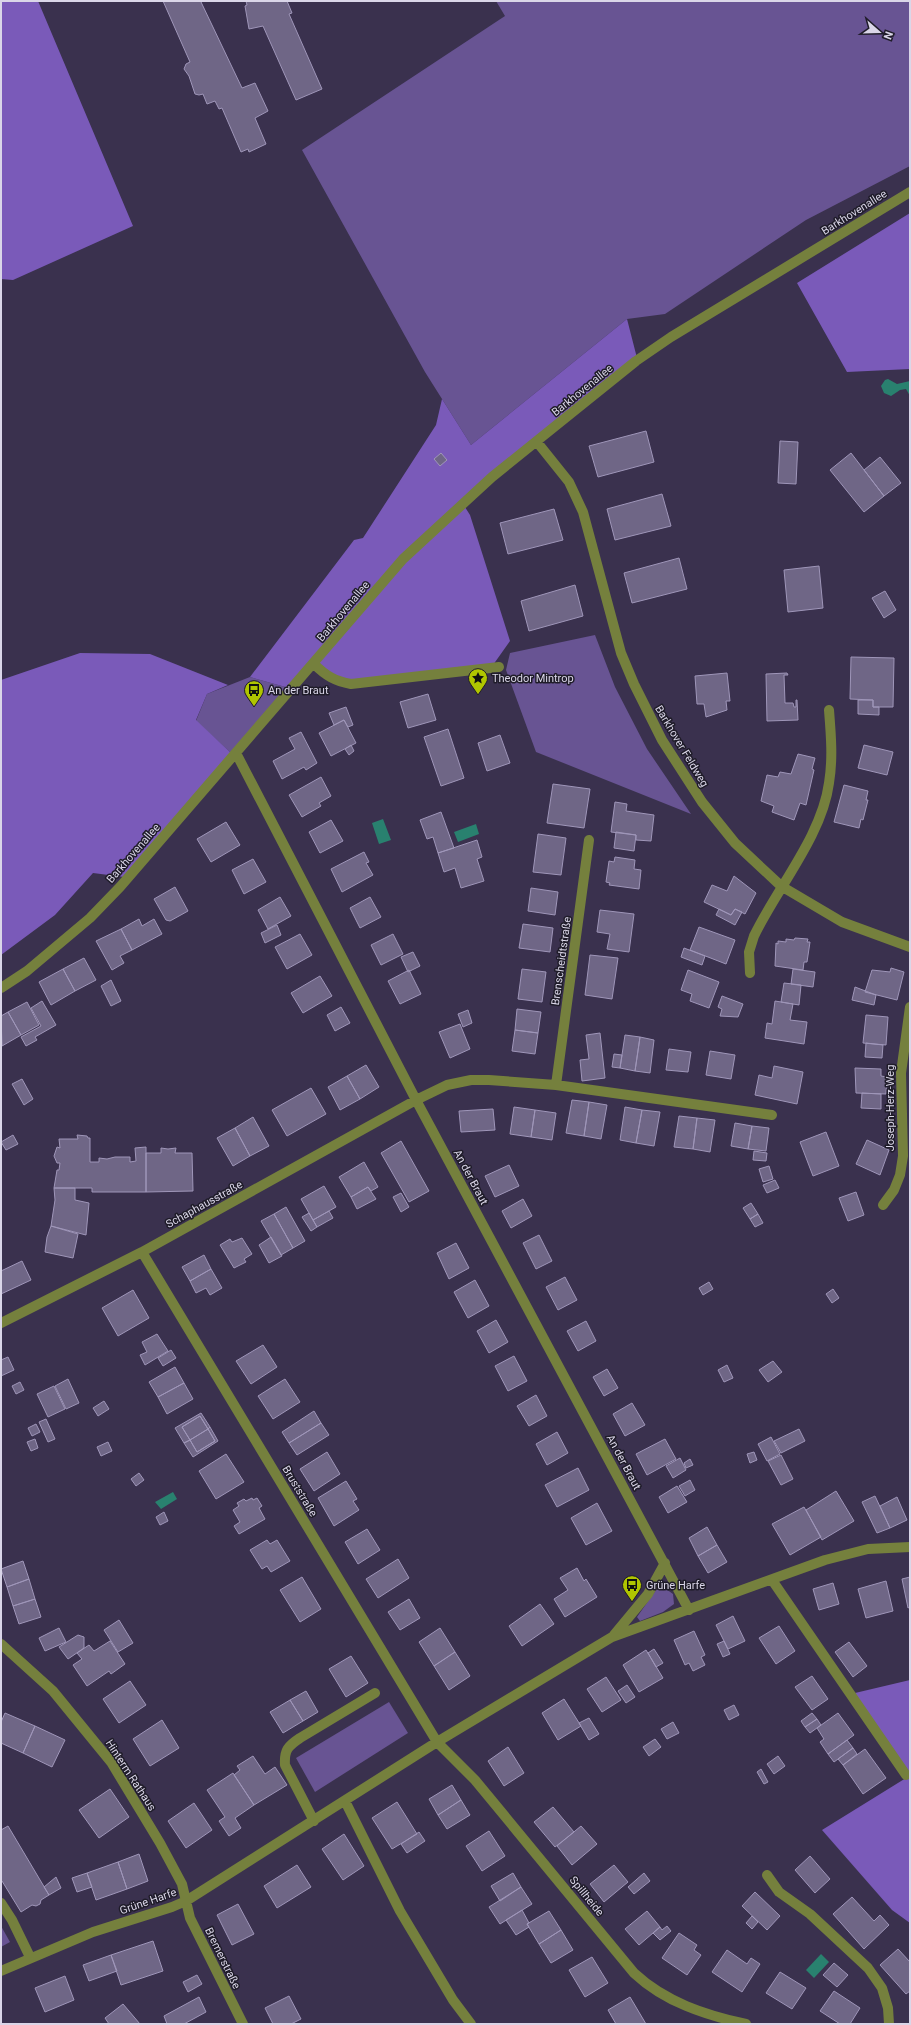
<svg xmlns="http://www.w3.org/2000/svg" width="911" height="2025" font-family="Roboto,sans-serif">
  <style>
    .green { fill: #685493 }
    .forest { fill: #7a5ab9 }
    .water { fill: #29816f }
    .building { fill: #6f6686; stroke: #9f96b9 }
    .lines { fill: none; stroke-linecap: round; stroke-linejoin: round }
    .minor { stroke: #75803d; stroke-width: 10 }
    .labels { text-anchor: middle; stroke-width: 3; stroke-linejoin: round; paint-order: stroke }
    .street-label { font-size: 11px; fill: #dad6e8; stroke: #1f1c29 }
    .poi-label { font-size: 11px; fill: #dad6e8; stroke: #1f1c29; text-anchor: start }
  </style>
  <rect width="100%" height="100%" fill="#3a314e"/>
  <path class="green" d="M496 1H910V166L806 220 665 314 627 319 471 445 425 372 302 150 505 16Z
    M595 635 615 687 647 749 691 814 536 752 506 670 510 653Z
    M250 677 289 688 231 753 196 721 207 694Z
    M666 1589 673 1594 674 1604 663 1612 640 1621 637 1617 656 1590Z
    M389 1702 408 1733 315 1792 296 1758Z
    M1 1926 10 1942 1 1947Z"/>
  <path class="forest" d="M1 1H38L133 226 13 280 1 279Z
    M910 213V369L847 372 797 283Z
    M627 319 637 358 463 504 470 515 510 641 493 665 365 682 338 680 317 663 289 688 250 677 354 540 363 538 436 425 442 399 471 445Z
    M80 653 150 654 228 685 207 694 196 720 231 753 124 877 93 873 55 915 1 955V680Z
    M910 1680V1923L892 1910 822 1830 906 1778 855 1693Z"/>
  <path class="water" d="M888 379 897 384 910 381V396L906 389 900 390 891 396 884 393 881 386 885 380Z
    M383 819 391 840 379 844 372 823Z
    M476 824 479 834 458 842 454 832Z
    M173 1492 177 1499 161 1509 155 1502Z
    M821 1954 829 1962 814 1978 806 1970Z"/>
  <path class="building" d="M163 1H204L201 2 242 88 255 83 268 111 255 118 266 144 249 152 248 149 241 152 222 108 219 109 215 101 207 104 203 94 199 95 195 94 189 76 184 69 186 64 190 62Z
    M246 1H287L292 13 289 14 322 89 296 100 263 26 249 29 245 6 247 5Z
    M646 431 654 462 598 477 589 446Z
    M780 441 798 442 796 484 778 483Z
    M441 453 447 460 440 466 434 459Z
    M851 453 884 496 864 512 830 470Z
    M880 457 901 483 884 496 864 470Z
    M662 494 671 526 615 540 607 509Z
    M554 509 563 540 508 554 500 523Z
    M679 558 687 589 632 603 624 573Z
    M819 566 823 608 788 612 784 570Z
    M575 585 583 616 529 631 521 601Z
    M885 591 896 610 884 618 872 598Z
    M851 657 894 658 893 707H873V700L850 699Z
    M727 673 730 701H726L727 710 706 717 704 704H697L695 676Z
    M787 673 788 675H784L785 703H793L794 707H796V700H797L798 720 767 721 766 674Z
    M428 694 436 720 408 728 400 702Z
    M858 700H873V707H879V715L858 714Z
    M346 707 353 725 348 727 344 720 334 725 329 713Z
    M344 720 356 743 331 756 319 733Z
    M448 729 464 778 441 786 424 737Z
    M301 732 317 763 306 770 304 767 282 779 273 761 295 749 289 738Z
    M500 735 510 763 487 771 478 743Z
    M351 745 354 751 349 755 345 749Z
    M864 745 893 752 887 775 858 768Z
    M798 754 815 758 812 769 814 770 806 805 800 803 794 820 772 812 774 806 761 801 767 775 778 777 780 772 791 774Z
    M321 777 331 796 319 803 321 806 302 817 289 795Z
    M553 784 590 789 584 828 547 823Z
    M844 785 868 791 866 800H868L863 820 861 819 859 828 834 822Z
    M615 802 627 804 626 811 654 815 651 841 636 840V835L611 832Z
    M441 812 454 848 438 853 433 837 427 839 420 820Z
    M331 820 343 841 320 853 309 832Z
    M226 822 240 845 211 862 197 839Z
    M616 832 636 835 634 851 614 848Z
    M538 834 566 838 561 875 533 872Z
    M477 840 482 857 477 859 484 881 461 888 455 868 444 872 438 853Z
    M364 852 369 862 366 863 373 875 342 892 331 869Z
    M615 857 635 860 634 869 641 870 639 889 609 885 610 883 606 882 609 861 614 862Z
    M253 859 266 882 244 894 232 870Z
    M734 876 756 893 745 914 735 909 731 915 704 902 712 885 727 891Z
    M175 887 188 911 170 921 166 920 154 899Z
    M531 888 558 892 555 915 528 911Z
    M280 897 291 916 268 929 258 910Z
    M370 897 381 917 360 928 350 908Z
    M719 909 731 915 735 909 742 912 735 925 716 915Z
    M600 910 634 914 629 952 607 949 610 934 597 932Z
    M139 919 142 926 154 919 162 934 132 950 121 929Z
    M523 924 553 928 550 952 519 948Z
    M277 925 281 935 265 943 261 933Z
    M699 927 735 940 726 964 690 950Z
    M121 929 132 950 120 956 124 963 112 970 96 941Z
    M300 934 312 955 287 969 275 947Z
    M393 934 403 954 381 965 371 945Z
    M795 938 808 939 807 942H810L807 962H804L803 970 775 966 776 943 778 944V941L786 942V939L794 940Z
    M684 948 705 956 702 965 681 957Z
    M413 952 420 966 408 972 401 957Z
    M590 955 618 958 612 999 585 995Z
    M84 958 96 980 75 991 63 969Z
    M891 968 904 972 897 1000 865 992 872 970 890 972Z
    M63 969 75 991 51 1005 39 982Z
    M522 969 546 972 542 1002 518 999Z
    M793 969 815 972 813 987 791 984Z
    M409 970 421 994 400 1004 388 981Z
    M688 970 719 982 709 1008 690 1001 692 994 681 990Z
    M320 976 332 996 303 1013 291 993Z
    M111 980 121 1001 111 1006 101 986Z
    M784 983 801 985 799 1005 781 1002Z
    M855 987 876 995 874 1005 852 1000Z
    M722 996 743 1004 738 1017 720 1016 722 1009 718 1007Z
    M42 1001 56 1025 35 1037 37 1040 26 1046 21 1037 41 1026 31 1008Z
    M775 1001 793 1004 790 1020 807 1022 804 1044 765 1038 767 1023 772 1024Z
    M27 1002 39 1025 21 1035 8 1012Z
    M341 1007 350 1023 335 1031 327 1015Z
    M517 1009 541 1012 538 1033 515 1030Z
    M468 1010 472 1023 463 1027 458 1014Z
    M8 1012 21 1035 2 1046 1 1016Z
    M866 1015 888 1017 886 1045 863 1043Z
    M460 1024 470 1049 450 1058 439 1032Z
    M515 1030 538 1033 535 1054 512 1051Z
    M600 1033 605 1078 582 1081 580 1060 589 1059 586 1035Z
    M625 1035 640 1037 635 1071 620 1068Z
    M640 1037 654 1040 650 1073 635 1071Z
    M866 1043 883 1045 882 1058 865 1057Z
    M669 1049 691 1052 688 1072 666 1070Z
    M710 1051 735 1055 731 1079 706 1075Z
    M614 1054 622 1055 620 1068 612 1067Z
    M366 1065 379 1087 360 1099 347 1076Z
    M774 1066 803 1072 797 1104 755 1095 759 1075 772 1078Z
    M855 1068 881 1069V1076L887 1077 886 1094 856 1093Z
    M347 1076 360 1099 340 1110 328 1087Z
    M22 1079 33 1099 24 1105 12 1084Z
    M311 1088 326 1114 287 1136 272 1110Z
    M862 1093 881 1094V1109L861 1108Z
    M572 1100 589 1102 584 1136 566 1133Z
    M589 1102 607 1105 601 1139 584 1136Z
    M514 1107 535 1110 531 1137 510 1134Z
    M625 1107 642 1110 636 1143 620 1140Z
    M493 1109 495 1130 461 1132 459 1111Z
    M535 1110 556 1113 552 1140 531 1137Z
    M642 1110 660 1112 654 1146 636 1143Z
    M679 1116 697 1118 693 1149 674 1147Z
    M253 1117 269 1146 250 1156 235 1128Z
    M697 1118 715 1120 710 1152 693 1149Z
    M735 1123 752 1126 748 1149 731 1146Z
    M752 1126 769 1128 766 1151 748 1149Z
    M235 1128 250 1156 233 1166 217 1138Z
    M826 1132 839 1166 813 1176 800 1142Z
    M13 1135 18 1144 6 1150 1 1142Z
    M77 1135 87 1136 88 1138H90V1162H99V1158L107 1159 115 1157H130V1162L136 1161 135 1148 146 1147V1192H92V1188H54L57 1170H59L60 1163H57L54 1156 57 1147 60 1148 59 1139H78Z
    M867 1140 889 1150 880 1175 856 1164Z
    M401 1141 429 1191 409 1202 381 1153Z
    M161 1148 168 1149 176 1148 175 1153H192L193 1191 146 1192V1153H161Z
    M754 1151 767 1153 766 1161 753 1160Z
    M364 1162 378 1187 371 1191 368 1187 351 1197 339 1177Z
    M509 1165 519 1186 495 1197 485 1176Z
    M769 1166 773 1179 763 1182 759 1169Z
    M775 1180 779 1188 767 1193 763 1185Z
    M324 1186 336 1207 313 1220 301 1199Z
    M368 1187 376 1199 357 1209 351 1197Z
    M54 1188H75V1200L89 1203 86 1235 51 1226 55 1200Z
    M856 1192 864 1215 848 1221 839 1198Z
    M401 1193 409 1207 401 1212 393 1197Z
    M523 1199 532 1216 511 1228 502 1211Z
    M751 1203 758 1214 750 1219 743 1208Z
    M286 1207 305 1241 293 1248 274 1214Z
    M329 1211 333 1218 317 1227 313 1220Z
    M309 1213 317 1227 311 1231 302 1217Z
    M274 1214 293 1248 281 1255 261 1221Z
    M758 1214 763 1223 755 1227 750 1219Z
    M51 1226 78 1234 73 1258 45 1252 47 1237Z
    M539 1235 552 1261 536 1269 523 1243Z
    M271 1237 282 1256 269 1263 259 1245Z
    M242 1238 252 1254 244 1259 246 1262 234 1268 220 1245 230 1239 232 1242Z
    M456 1243 469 1268 449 1279 437 1253Z
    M204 1255 211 1269 190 1281 182 1267Z
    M22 1261 31 1280 1 1294V1271Z
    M211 1269 222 1288 210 1295 206 1288 196 1293 190 1281Z
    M565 1277 577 1300 558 1310 546 1287Z
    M475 1280 489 1306 468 1318 454 1292Z
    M709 1282 713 1289 703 1295 699 1288Z
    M833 1289 839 1298 832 1303 826 1294Z
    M133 1290 149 1318 118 1336 102 1308Z
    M496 1320 508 1342 489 1353 477 1331Z
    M586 1321 596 1341 578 1351 567 1331Z
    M157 1334 168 1351 145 1365 140 1355 147 1352 142 1342Z
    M263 1345 277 1367 251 1384 236 1361Z
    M171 1350 176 1358 163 1366 158 1358Z
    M514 1356 527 1381 508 1391 495 1366Z
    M8 1357 14 1370 1 1376V1360Z
    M773 1361 782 1372 768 1382 759 1370Z
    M727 1365 733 1378 724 1382 718 1370Z
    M175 1367 184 1383 158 1397 149 1382Z
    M607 1369 618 1388 604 1396 593 1377Z
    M68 1379 79 1403 66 1409 55 1386Z
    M285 1379 300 1402 273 1419 258 1396Z
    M20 1382 24 1390 16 1394 12 1386Z
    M184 1383 193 1399 167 1414 158 1397Z
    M54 1386 65 1409 48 1417 37 1394Z
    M536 1395 547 1416 529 1426 517 1406Z
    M104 1401 109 1409 98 1416 93 1408Z
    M632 1403 645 1425 625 1436 613 1414Z
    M314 1411 321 1423 289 1443 282 1432Z
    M201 1413 210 1427 208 1429 200 1416 182 1427 190 1440 184 1443 175 1428Z
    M200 1416 208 1429 190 1440 182 1427Z
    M46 1419 55 1439 48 1442 39 1422Z
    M321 1423 329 1435 297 1455 289 1443Z
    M36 1424 40 1432 32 1436 28 1428Z
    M210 1427 218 1441 193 1457 184 1443 190 1440 197 1452 215 1441 208 1429Z
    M208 1429 215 1441 197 1452 190 1440Z
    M799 1429 805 1441 781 1453 774 1441Z
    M557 1432 568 1453 547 1465 536 1444Z
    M771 1437 780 1454 767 1461 758 1444Z
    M35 1439 38 1448 31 1451 27 1442Z
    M665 1439 676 1459 647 1475 636 1454Z
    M108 1442 112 1451 101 1456 97 1447Z
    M327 1452 340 1474 314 1491 300 1469Z
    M754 1452 757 1460 750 1463 747 1454Z
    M226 1454 244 1482 216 1499 199 1471Z
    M781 1455 793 1479 781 1485 768 1461Z
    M680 1458 686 1470 673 1478 666 1466Z
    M690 1459 693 1465 686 1468 684 1463Z
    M578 1468 589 1490 557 1507 545 1485Z
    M139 1473 144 1480 136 1486 131 1479Z
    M690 1480 695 1490 685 1496 679 1486Z
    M346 1481 357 1499 353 1501 359 1510 334 1526 318 1498Z
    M677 1486 687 1502 668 1513 659 1497Z
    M836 1491 854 1521 822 1540 806 1510Z
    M875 1496 890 1528 877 1533 862 1502Z
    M897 1497 907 1520 890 1528 880 1506Z
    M252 1498 253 1500 257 1498 262 1506 259 1508 265 1519 239 1534 234 1526 240 1522 233 1510 239 1506 237 1503 244 1499 246 1501Z
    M597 1503 612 1531 586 1545 571 1518Z
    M804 1507 821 1537 790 1555 772 1524Z
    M164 1512 168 1521 160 1525 156 1517Z
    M707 1527 717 1545 698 1556 689 1538Z
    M367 1529 380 1550 358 1564 345 1542Z
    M267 1540 270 1544 277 1540 290 1561 271 1572 267 1566 262 1569 250 1550Z
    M717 1545 727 1562 708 1573 698 1556Z
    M398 1559 409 1578 378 1598 366 1579Z
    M23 1561 29 1579 7 1587 1 1569Z
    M577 1568 584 1581 586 1579 597 1597 565 1617 554 1599 568 1590 560 1578Z
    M302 1577 321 1609 300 1622 280 1590Z
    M910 1577V1607L908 1608 902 1579Z
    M29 1579 35 1599 13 1606 7 1587Z
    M886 1581 893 1611 866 1618 858 1589Z
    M833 1583 839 1604 819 1610 813 1589Z
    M35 1599 41 1617 19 1624 13 1606Z
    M409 1599 420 1618 400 1630 388 1612Z
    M540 1604 554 1624 522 1646 509 1626Z
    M733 1616 745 1641 728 1649 716 1625Z
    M119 1620 133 1643 118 1652 104 1630Z
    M779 1626 795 1651 776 1664 759 1638Z
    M59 1628 66 1642 45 1651 39 1638Z
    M440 1628 455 1652 434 1666 419 1642Z
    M694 1631 705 1655 701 1657 705 1665 693 1671 689 1663 685 1665 674 1640Z
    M78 1635 84 1637V1648L68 1659 59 1647Z
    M110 1641 125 1664 111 1674 109 1671 87 1686 73 1665 82 1659 77 1653 89 1645 94 1651Z
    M724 1641 730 1654 723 1657 717 1644Z
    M849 1642 867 1666 853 1677 835 1652Z
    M654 1649 663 1663 656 1667 648 1653Z
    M646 1650 663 1678 639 1692 623 1665Z
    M455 1652 470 1676 449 1690 434 1666Z
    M351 1656 368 1683 346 1697 329 1669Z
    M812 1676 828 1699 812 1710 795 1687Z
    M606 1677 621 1700 602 1712 587 1689Z
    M130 1681 146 1705 119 1723 103 1699Z
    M627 1685 635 1697 626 1703 618 1691Z
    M306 1691 318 1712 303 1721 290 1700Z
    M564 1699 581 1726 558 1740 542 1713Z
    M290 1700 303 1721 283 1733 270 1712Z
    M734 1705 739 1715 729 1720 724 1710Z
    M5 1713 35 1726 23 1753 1 1743V1722Z
    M812 1713 817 1719 805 1727 801 1721Z
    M838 1713 854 1735 828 1754 820 1742 824 1739 817 1728Z
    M589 1718 599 1734 589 1740 579 1723Z
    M817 1719 821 1725 810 1733 805 1727Z
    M162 1720 179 1748 150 1766 133 1739Z
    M673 1722 679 1733 667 1739 661 1729Z
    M35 1726 65 1740 52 1767 23 1753Z
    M655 1739 661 1747 649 1756 643 1747Z
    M847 1740 853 1748 834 1762 828 1754Z
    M508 1747 524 1773 504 1786 488 1761Z
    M853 1748 857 1754 843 1765 838 1759Z
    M865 1749 886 1778 863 1794 843 1765Z
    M253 1756 265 1774 275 1767 287 1785 254 1805 234 1775 240 1770 237 1766Z
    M778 1756 785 1766 774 1774 767 1764Z
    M761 1769 768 1782 764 1784 757 1772Z
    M233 1773 254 1805 235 1818 241 1828 229 1836 219 1821 225 1817 207 1790Z
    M452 1785 461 1800 438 1815 429 1799Z
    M110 1789 129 1817 99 1838 79 1810Z
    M461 1800 470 1815 447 1829 438 1815Z
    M397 1802 417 1834 392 1849 372 1818Z
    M194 1803 212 1830 186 1848 168 1821Z
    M553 1807 574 1832 555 1847 534 1822Z
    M8 1826 49 1895 41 1900 40 1904 36 1906 32 1905 21 1912 2 1881 1 1882V1830Z
    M581 1826 597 1844 572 1865 557 1846Z
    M489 1831 505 1856 482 1871 466 1846Z
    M419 1832 425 1841 407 1853 401 1844Z
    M344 1834 364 1866 343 1880 322 1849Z
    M139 1854 148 1881 127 1889 118 1862Z
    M810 1856 830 1879 815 1893 795 1870Z
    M118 1862 127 1889 96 1900 87 1873Z
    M297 1865 311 1887 277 1908 264 1886Z
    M614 1865 628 1882 604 1902 590 1884Z
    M87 1873 92 1887 77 1892 72 1878Z
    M513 1873 521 1887 500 1901 491 1886Z
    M644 1873 650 1881 634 1894 628 1887Z
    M56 1877 61 1888 49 1895 44 1887Z
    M521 1887 532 1904 500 1924 489 1907Z
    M755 1892 780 1916 767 1930 742 1906Z
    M852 1897 874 1921 880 1915 889 1925 864 1949 833 1914Z
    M238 1904 254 1934 232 1945 217 1915Z
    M522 1910 529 1923 527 1924 529 1927 516 1935 506 1920Z
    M549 1911 561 1930 539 1944 527 1924Z
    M647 1911 660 1927 639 1945 625 1929Z
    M752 1916 758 1922 752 1929 746 1923Z
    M667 1926 671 1931 660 1940 653 1933 660 1927 662 1930Z
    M561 1930 573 1950 551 1963 539 1944Z
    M679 1933 697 1945 694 1950 701 1955 687 1975 662 1958Z
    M153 1941 163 1971 121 1985 111 1955Z
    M898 1949 910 1962V1991L906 1994 880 1965Z
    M727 1950 747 1964 751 1958 760 1964 742 1992 712 1972Z
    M111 1955 117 1971 89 1981 83 1965Z
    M592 1957 608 1983 585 1997 569 1970Z
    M834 1963 848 1975 837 1987 823 1975Z
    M780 1972 806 1988 792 2009 766 1993Z
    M197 1975 202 1984 188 1992 183 1982Z
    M65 1976 74 2000 45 2012 35 1988Z
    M834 1991 860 2008 850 2024H840L820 2011Z
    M289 1996 301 2019 291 2024H273L265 2008Z
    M199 1997 206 2012 184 2024H167L164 2016Z
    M630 1997 646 2024H616L608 2010Z
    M123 2004 140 2024H109L105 2018Z"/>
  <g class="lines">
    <path class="minor" d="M537 442 569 482 583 512 621 653 634 684 662 740 702 802 735 843 781 886 842 922 910 947
      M314 664C326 676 335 681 351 684L499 667
      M236 753 416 1100 689 1610
      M750 973 749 952 754 936C777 888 822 836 829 783 833 759 831 735 829 710
      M1 988 27 971 90 918 120 887 403 559 492 477 636 361 671 337 910 192
      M556 1085 589 840
      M883 1205 894 1190 900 1175 903 1156 901 1073 910 1007
      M142 1252 437 1742 475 1780 634 1973C665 2002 705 2015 746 2024
      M1 1323 142 1252 416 1100 447 1085 471 1080H489L556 1085 772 1115
      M772 1580 906 1775
      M614 1635 648 1594 665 1563
      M1 1644 53 1691 111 1762 160 1843 182 1884 190 1918 243 2024
      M345 1801 400 1911 453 2000 471 2024
      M314 1821 285 1765C284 1750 288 1746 300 1738L375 1693
      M767 1875 779 1892 810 1914 868 1968 882 1988 888 2008 889 2024
      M1 1903 12 1920 30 1957
      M1 1971 93 1932 172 1907 186 1901 437 1742 612 1637 825 1560 868 1549 910 1547"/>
  </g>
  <defs>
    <g id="sight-pin" transform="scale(1)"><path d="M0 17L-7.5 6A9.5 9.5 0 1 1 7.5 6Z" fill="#b0c500" stroke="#1f1c29"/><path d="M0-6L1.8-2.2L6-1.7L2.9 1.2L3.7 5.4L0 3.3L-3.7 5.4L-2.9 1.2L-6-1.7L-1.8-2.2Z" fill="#111"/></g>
    <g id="bus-pin" transform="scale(1)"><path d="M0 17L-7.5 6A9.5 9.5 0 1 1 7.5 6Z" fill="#b0c500" stroke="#1f1c29"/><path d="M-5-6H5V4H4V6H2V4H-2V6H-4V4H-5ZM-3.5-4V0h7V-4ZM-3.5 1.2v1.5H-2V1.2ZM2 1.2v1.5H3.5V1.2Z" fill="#111"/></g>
  </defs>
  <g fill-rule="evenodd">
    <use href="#sight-pin" x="478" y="678"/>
    <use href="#bus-pin" x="254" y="690"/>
    <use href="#bus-pin" x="632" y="1585"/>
  </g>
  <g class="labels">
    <g class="street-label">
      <text transform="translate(854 212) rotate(-32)" y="4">Barkhovenallee</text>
      <text transform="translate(582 390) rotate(-39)" y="4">Barkhovenallee</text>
      <text transform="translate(343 611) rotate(-50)" y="4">Barkhovenallee</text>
      <text transform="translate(682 746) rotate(59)" y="4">Barkhover Feldweg</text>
      <text transform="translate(133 853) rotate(-49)" y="4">Barkhovenallee</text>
      <text transform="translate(561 961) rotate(-82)" y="4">Brenscheidtstraße</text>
      <text transform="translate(890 1108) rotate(-90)" y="4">Joseph-Herz-Weg</text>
      <text transform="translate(471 1177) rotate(62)" y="4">An der Braut</text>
      <text transform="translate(204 1204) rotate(-29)" y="4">Schaphausstraße</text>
      <text transform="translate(624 1462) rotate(62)" y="4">An der Braut</text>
      <text transform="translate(300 1491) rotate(59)" y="4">Bruststraße</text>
      <text transform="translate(131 1775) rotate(57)" y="4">Hinterm Rathaus</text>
      <text transform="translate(587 1896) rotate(51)" y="4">Spillheide</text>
      <text transform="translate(148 1901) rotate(-19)" y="4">Grüne Harfe</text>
      <text transform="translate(223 1958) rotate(64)" y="4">Bremerstraße</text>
    </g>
    <g class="poi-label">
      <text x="492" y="682">Theodor Mintrop</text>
      <text x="268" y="694">An der Braut</text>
      <text x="646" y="1589">Grüne Harfe</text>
    </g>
  </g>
  <rect width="911" height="2025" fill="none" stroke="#dad6e8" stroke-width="4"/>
  <g transform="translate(879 32) rotate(110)" stroke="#1f1c29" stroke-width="3" paint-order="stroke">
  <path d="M0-3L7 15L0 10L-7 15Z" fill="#dad6e8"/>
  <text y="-6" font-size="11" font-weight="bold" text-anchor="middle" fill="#dad6e8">N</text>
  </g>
</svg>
